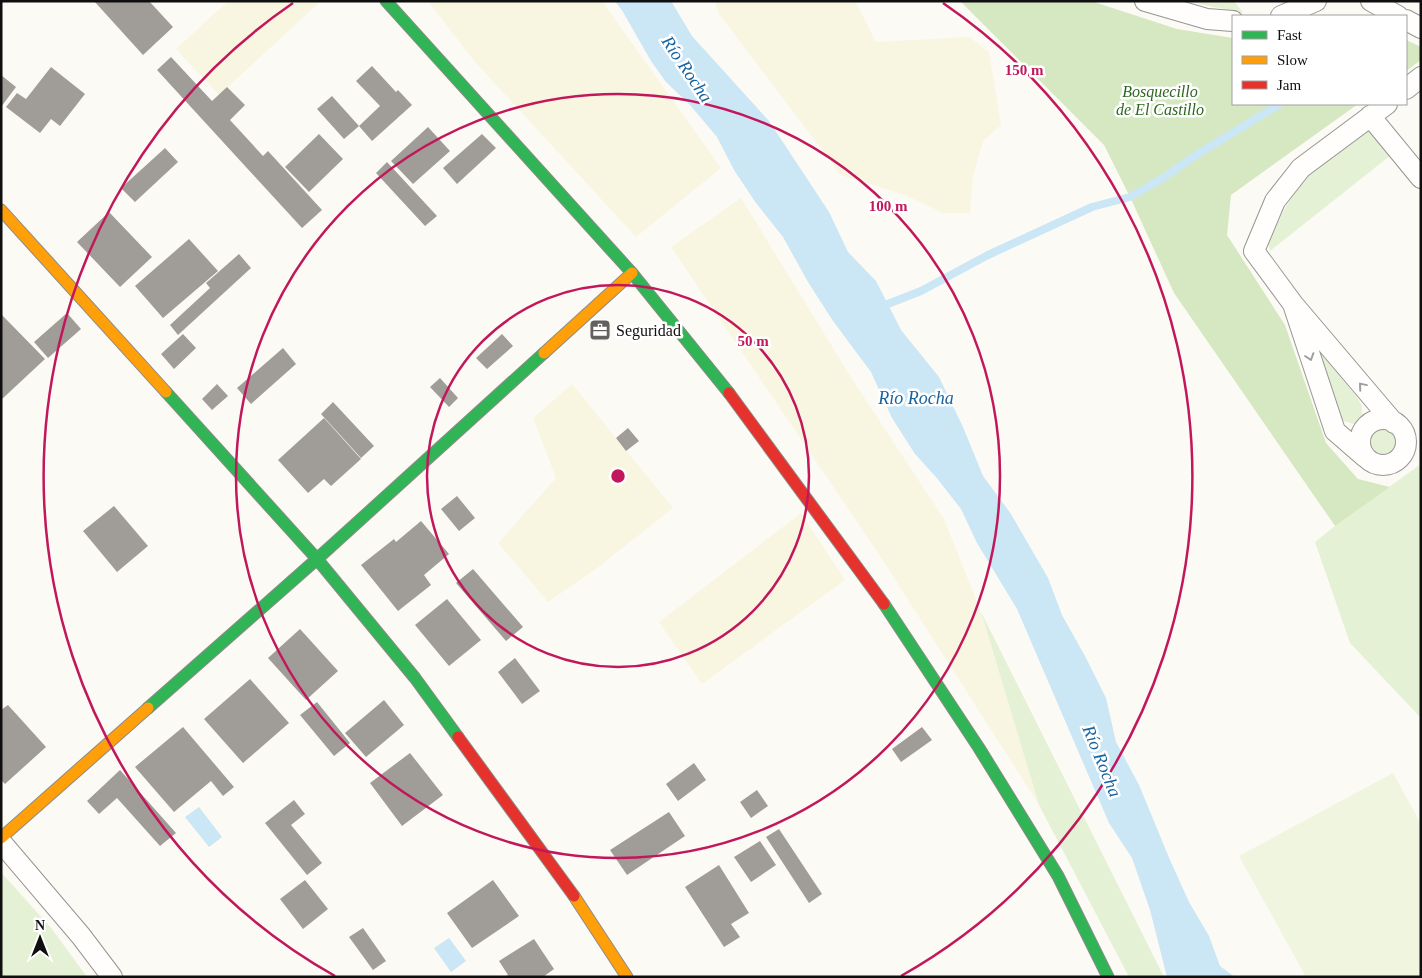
<svg xmlns="http://www.w3.org/2000/svg" width="1422" height="978" font-family="Georgia,serif">
  <style>
    .farmland { fill: #f8f6e1 }
    .green { fill: #e5f1d5 }
    .forest { fill: #d6e8c2 }
    .pitch { fill: #eff5de }
    .water { fill: #cbe6f5 }
    .lines { fill: none; stroke-linecap: round; stroke-linejoin: round }
    .stream { stroke: #cbe6f5; stroke-width: 8 }
    .building { fill: #a09d99 }
    .street-casing { stroke: #969592; stroke-width: 22 }
    .fast-casing { stroke: #8c8b89; stroke-width: 13 }
    .slow-casing { stroke: #8c8b89; stroke-width: 13 }
    .jam-casing { stroke: #8c8b89; stroke-width: 13 }
    .street { stroke: #fffefd; stroke-width: 20 }
    .fast { stroke: #30b455; stroke-width: 11 }
    .slow { stroke: #ff9f0a; stroke-width: 11 }
    .jam { stroke: #e5322d; stroke-width: 11 }
    .oneway { stroke: #9f9e9e }
    .ring { fill: none; stroke: #c2185b; stroke-width: 2.5 }
    .labels { text-anchor: middle; stroke-width: 5; stroke-linejoin: round; paint-order: stroke }
    .park-label { font-size: 16px; font-style: italic; fill: #2d671f; stroke: #fff }
    .poi-label { font-size: 16px; fill: #0f0f0f; stroke: #fff; text-anchor: start }
    .water-label { font-size: 18px; font-style: italic; fill: #1864a1; stroke: #fff }
    .centre { fill: #c2185b; stroke: #fff; stroke-width: 2.5 }
    .ring-label { font-size: 15px; text-anchor: middle; font-weight: bold; fill: #c2185b; stroke: #fff; stroke-width: 5; stroke-linejoin: round; paint-order: stroke }
  </style>
  <rect width="100%" height="100%" fill="#fcfaf4"/>
  <path class="farmland" d="M228 1H321L219 95 176 49Z
    M428 1H602L721 168 636 237 475 62Z
    M715 1H855L876 42 969 37 989 52 1001 125 983 141 973 176 970 213H943L905 195 841 175 719 14Z
    M741 198 852 379 944 519 981 612 1039 805 882 559 671 247Z
    M572 384 673 508 597 568 548 602 498 543 556 478 533 418Z
    M801 513 845 580 702 684 659 622Z"/>
  <path class="green" d="M1184 1H1234L1244 14V13Z
    M1366 131 1372 132 1391 155 1270 251 1268 243 1284 210 1309 170Z
    M1312 342 1356 396 1362 406V418L1354 424 1343 421 1336 410Z
    M1369 442a14 14 0 1 1 28 0a14 14 0 1 1-28 0Z
    M1421 464V718L1350 643 1315 542 1335 526Z
    M981 612 1164 977H1129L1039 805Z
    M1 872 52 929 87 977H1Z"/>
  <path class="forest" d="M960 1H1091L1177 29 1233 38V104H1358L1231 195 1227 235 1285 325 1326 443 1358 479 1390 487 1335 526 1174 293 1130 197 1104 145Z
    M1406 40 1421 47V60L1406 71Z"/>
  <path class="pitch" d="M1393 773 1421 824V977H1306L1239 856Z"/>
  <path class="water" d="M615 1H671L692 36 769 121 829 212 848 252 876 281 901 330 939 377 963 427 983 476 1011 514 1048 578 1062 615 1085 656 1106 698 1116 742 1139 785 1170 860 1189 902 1209 936 1220 966 1235 977H1167L1150 910 1132 858 1109 823 1017 609 977 543 961 509 936 477 915 454 892 418 871 372 833 321 808 282 783 237 756 203 734 170 717 137 690 105 666 82 651 61 623 12Z
    M199 807 222 837 209 847 185 817Z
    M449 938 466 961 451 972 434 948Z"/>
  <g class="lines">
    <path class="stream" d="M880 307 921 291 988 255 1092 207 1130 197 1163 178 1196 155 1280 104"/>
  </g>
  <path class="building" d="M94 1H149L173 27 143 55Z
    M171 57 212 101 227 87 245 105 230 120 263 156 268 151 322 210 302 228 157 70Z
    M372 66 396 92 398 90 412 105 372 141 359 126 380 106 356 81Z
    M51 67 85 94 60 126 51 119 40 133 6 107 17 93 26 99Z
    M1 75 16 87 1 107Z
    M332 96 359 126 344 139 317 109Z
    M428 127 450 151 413 184 391 161Z
    M319 134 343 159 309 192 285 167Z
    M482 134 496 148 457 184 443 168Z
    M165 148 178 162 135 202 121 188Z
    M387 162 437 216 425 226 376 173Z
    M109 212 152 257 120 287 77 242Z
    M189 239 218 271 163 318 135 286Z
    M239 254 251 268 178 335 170 325 210 288 206 283Z
    M67 313 81 329 48 358 34 342Z
    M1 314 45 359 1 400Z
    M599 321 609 331 600 339 591 329Z
    M183 334 196 348 174 369 161 354Z
    M502 334 513 346 487 369 476 358Z
    M283 348 296 364 251 404 237 388Z
    M440 378 458 398 449 407 430 387Z
    M217 384 228 396 212 410 202 399Z
    M333 402 374 446 361 458 321 414Z
    M324 418 361 459 331 486 324 479 308 493 278 460Z
    M628 428 639 441 626 451 616 438Z
    M457 496 475 518 459 531 441 509Z
    M114 506 148 546 117 572 83 531Z
    M421 521 449 554 424 575 431 585 398 611 361 565 394 539 396 542Z
    M473 569 523 627 506 641 456 583Z
    M447 599 481 640 449 666 415 625Z
    M300 629 338 671 306 700 268 658Z
    M515 658 540 691 522 704 498 672Z
    M250 679 289 723 243 763 204 719Z
    M384 700 404 725 366 757 345 733Z
    M317 702 350 743 334 756 300 715Z
    M8 705 46 747 5 784 1 780V710Z
    M183 727 234 787 223 796 211 781 174 812 135 767Z
    M922 727 932 740 901 762 892 749Z
    M410 753 443 795 402 826 370 783Z
    M694 763 706 780 678 801 666 784Z
    M120 770 176 833 160 846 117 798 99 814 87 801Z
    M757 790 768 806 751 818 740 802Z
    M294 800 305 814 291 825 322 863 307 875 265 823Z
    M669 812 685 836 627 875 610 850Z
    M779 829 822 894 809 903 766 837Z
    M760 841 776 865 751 882 734 857Z
    M719 865 749 913 731 924 740 937 724 947 685 887Z
    M305 880 328 909 303 929 280 899Z
    M493 880 519 916 472 948 447 913Z
    M363 928 386 961 373 970 349 937Z
    M534 939 554 969 543 977H505L508 975 499 961Z"/>
  <g class="lines">
    <g class="street-casing">
      <path id="street" d="M1145 1 1207 19 1233 21
        M1371 1 1398 16
        M1281 16 1316 1
        M1406 20 1421 28
        M1406 89 1421 77
        M1370 116 1421 178
        M1293 304 1254 251 1275 201 1301 168 1387 104
        M1360 442a23 23 0 1 1 46 0a23 23 0 1 1-46 0Z
        M1365 457 1335 431 1293 304 1394 423
        M1 842 81 936 112 977"/>
    </g>
    <g class="fast-casing">
      <path id="fast" d="M386 1 632 273 729 393
        M166 392 317 559 415 678 458 737
        M884 604 979 748 1058 876 1108 977
        M148 708 317 559 544 353"/>
    </g>
    <g class="slow-casing">
      <path id="slow" d="M1 210 166 392
        M544 353 632 273
        M1 838 148 708
        M574 896 627 977"/>
    </g>
    <g class="jam-casing">
      <path id="jam" d="M729 393 884 604
        M458 737 574 896"/>
    </g>
    <use href="#street" class="street"/>
    <use href="#fast" class="fast"/>
    <use href="#slow" class="slow"/>
    <use href="#jam" class="jam"/>
  </g>
  <defs><path id="oneway-chevron" d="M-2-3.5L2.5 0L-2 3.5" fill="none" stroke-width="1.6" stroke-linecap="round" stroke-linejoin="round" transform="scale(1.25)"/></defs>
  <g class="oneway">
    <use href="#oneway-chevron" transform="translate(1310 357) rotate(72)"/>
    <use href="#oneway-chevron" transform="translate(1362 386) rotate(-130)"/>
  </g>
  <g class="ring">
    <circle cx="618" cy="476" r="191"/>
    <circle cx="618" cy="476" r="382"/>
    <path d="M335 976A574 574 0 0 1 293 3M943 3A574 574 0 0 1 901 976"/>
  </g>
  <defs>
    <g id="office-square" transform="scale(1.125)"><rect x="-9" y="-9" width="18" height="18" rx="4" fill="#62615f" stroke="#fff"/><path d="M-6-3h4V-5.5h4V-3h4V5H-6ZM-1-4.5V-3h2v-1.5ZM-6 0V1H6V0Z" fill="#fff"/></g>
  </defs>
  <g fill-rule="evenodd">
    <use href="#office-square" x="600" y="330"/>
  </g>
  <g class="labels">
    <g class="park-label">
      <text x="1160" y="97">Bosquecillo<tspan x="1160" dy="18">de El Castillo</tspan></text>
    </g>
    <g class="poi-label">
      <text x="616" y="336">Seguridad</text>
    </g>
    <g class="water-label">
      <text transform="translate(687 69) rotate(56)" y="6">Río Rocha</text>
      <text x="916" y="404">Río Rocha</text>
      <text transform="translate(1102 761) rotate(68)" y="6">Río Rocha</text>
    </g>
  </g>
  <circle cx="618" cy="476" r="8" class="centre"/>
  <g class="ring-label">
    <text x="1024" y="75">150 m</text>
    <text x="888" y="211">100 m</text>
    <text x="753" y="346">50 m</text>
  </g>
  <rect width="1422" height="978" fill="none" stroke="#0f0f0f" stroke-width="5"/>
  <rect x="1232" y="15" width="175" height="90" fill="#ffffff" stroke="#9f9f9f"/>
  <rect x="1242" y="31" width="25" height="8" fill="#30b455" stroke="#9f9f9f"/>
  <text x="1277" y="40" font-size="15" fill="#0f0f0f">Fast</text>
  <rect x="1242" y="56" width="25" height="8" fill="#ff9f0a" stroke="#9f9f9f"/>
  <text x="1277" y="65" font-size="15" fill="#0f0f0f">Slow</text>
  <rect x="1242" y="81" width="25" height="8" fill="#e5322d" stroke="#9f9f9f"/>
  <text x="1277" y="90" font-size="15" fill="#0f0f0f">Jam</text>
  <g transform="translate(40 938)" stroke="#ffffff" stroke-width="4" paint-order="stroke">
  <path d="M0-4L9 19L0 12L-9 19Z" fill="#0f0f0f"/>
  <text y="-8" font-size="14" font-weight="bold" text-anchor="middle" fill="#0f0f0f">N</text>
  </g>
</svg>
